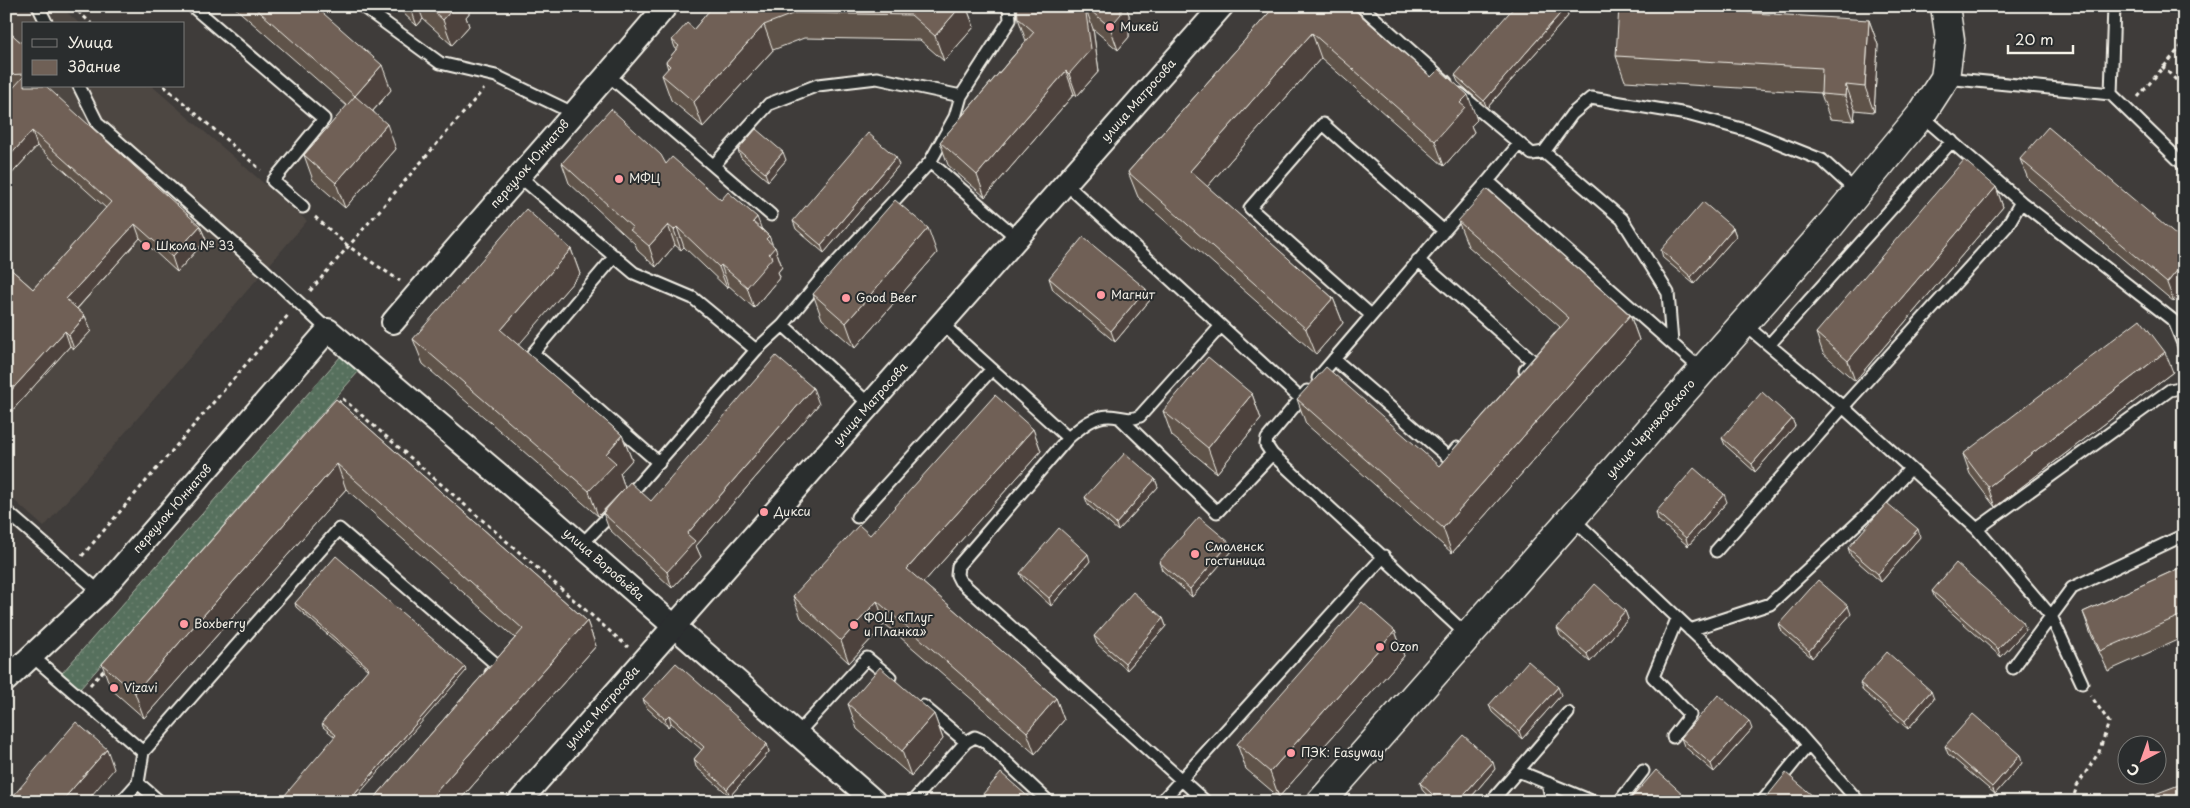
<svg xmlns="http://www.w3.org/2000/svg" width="2190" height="808" font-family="'Playpen Sans',sans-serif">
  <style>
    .built { fill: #4d4742 }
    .grass { fill: url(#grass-dots); stroke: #a6b0a2 }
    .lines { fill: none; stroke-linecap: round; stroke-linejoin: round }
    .lane-casing { stroke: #f4f1e8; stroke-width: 15 }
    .street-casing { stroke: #f4f1e8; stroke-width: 26 }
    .secondary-casing { stroke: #f4f1e8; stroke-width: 31 }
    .path { stroke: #f4f1e8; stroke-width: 3; stroke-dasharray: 4 4; stroke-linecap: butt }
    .lane { stroke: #2a2d2e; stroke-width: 11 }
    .street { stroke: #2a2d2e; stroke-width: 22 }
    .secondary { stroke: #2a2d2e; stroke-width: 28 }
    .wall { fill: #5f534a; stroke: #f4f1e8 }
    .shaded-wall { fill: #4e433c; stroke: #f4f1e8 }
    .building { fill: #6f6056; stroke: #f4f1e8 }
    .poi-dot { fill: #ff9aa2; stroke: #2a2d2e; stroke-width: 2 }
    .labels { text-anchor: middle; stroke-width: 4; stroke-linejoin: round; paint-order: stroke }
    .poi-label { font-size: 12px; fill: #f4f1e8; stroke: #2a2d2e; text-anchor: start }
    .street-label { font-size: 12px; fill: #f4f1e8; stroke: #2a2d2e }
  </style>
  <defs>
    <pattern id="grass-dots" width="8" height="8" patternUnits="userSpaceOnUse" patternTransform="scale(1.25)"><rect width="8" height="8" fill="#57705d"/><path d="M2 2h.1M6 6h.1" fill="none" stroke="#708574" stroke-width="1.8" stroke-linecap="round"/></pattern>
  </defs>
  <rect width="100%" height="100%" fill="#3f3c3a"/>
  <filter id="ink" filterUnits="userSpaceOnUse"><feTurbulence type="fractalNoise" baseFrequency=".02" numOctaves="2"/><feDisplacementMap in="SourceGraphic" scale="10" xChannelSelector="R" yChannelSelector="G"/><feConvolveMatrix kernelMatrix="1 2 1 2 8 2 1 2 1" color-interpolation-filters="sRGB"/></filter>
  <g filter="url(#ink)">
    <path class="built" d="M6 6H60L80 24H24V86H152L307 221 44 527 6 493Z"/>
    <path class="grass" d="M341 356 359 371 80 689 62 673Z"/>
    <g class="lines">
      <g class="lane-casing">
        <path id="lane" d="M38 6 47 24
          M192 6 324 119 273 181 303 207
          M362 6 440 63 496 76 575 114
          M1361 6 1446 82
          M608 75 771 215
          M1945 78 2111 94 2184 165
          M79 86 98 124 264 270 328 330
          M1460 94 1532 154 1544 152 1572 114 1591 98 1687 114 1749 131 1822 160 1857 192
          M2111 94 2114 6
          M961 96 955 117 930 162 1017 238
          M1921 115 2021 202 2007 226 1843 407 1977 529 2170 390 2184 387
          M1544 152 1622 219 1668 293 1672 343
          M714 165 769 104 818 85 877 78 961 96 1010 20 1009 6
          M519 176 634 273 693 298 756 350
          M1488 181 1519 144
          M1065 183 1301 399
          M2021 202 2174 321 2184 346
          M615 256 533 353 659 463
          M1418 260 1533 361 1525 370
          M1371 315 1250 208 1323 124 1444 231 1488 181 1703 371
          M941 323 1068 438 958 566 957 575 960 581 1206 802
          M783 325 869 404
          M1769 345 1952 141
          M1334 359 1449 458 1457 448
          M1318 378 1444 231
          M1307 391 1267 439 1266 445 1272 454 1468 636
          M1120 418 1217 512 1272 454
          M1068 438C1080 428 1092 416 1109 416 1121 416 1128 422 1140 416L1220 327
          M626 499 756 350 783 325 821 279 930 162
          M6 511 100 592
          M857 517 992 369
          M1573 519 1792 726 1859 802
          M1977 529 2051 616 2082 683
          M581 545 615 510
          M1716 551 1843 407 1744 324
          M1690 630 1770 604 1877 505 1910 469
          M32 656 143 752 138 783
          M2013 668 2072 588 2184 535
          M923 706 966 742
          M797 734 867 658 890 677
          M1673 737 1690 715 1653 677 1677 619
          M143 752 339 529 497 665 491 673
          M1518 771 1594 802
          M1548 783 1552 802
          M121 802 138 783 160 802
          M912 802 966 742 975 737 984 741 1049 802
          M1161 802 1384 556
          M1491 802 1568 713
          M1619 802 1643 771
          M1762 802 1808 745"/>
      </g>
      <g class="street-casing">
        <g id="street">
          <path id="s1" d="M393 322C483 216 576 113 666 6"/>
          <path id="s2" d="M6 680 100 592 328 330 548 516 875 802"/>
          <path id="s3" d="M519 802 1222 6"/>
        </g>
      </g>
      <g class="secondary-casing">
        <g id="secondary">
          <path id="s4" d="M1321 802 1828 228 1921 115 1945 78 1950 40 1945 6"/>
        </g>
      </g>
      <path class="path" d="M72 6 92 24
        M2162 66 2184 88
        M164 86 261 170
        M2138 97 2184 43
        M315 217 348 246 400 281
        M310 291 484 89
        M338 404 342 398 628 647
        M82 556 289 314
        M90 685 106 668
        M2072 802 2077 786 2099 752 2109 722 2091 696"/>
      <use href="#lane" class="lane"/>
      <use href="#street" class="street"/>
      <use href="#secondary" class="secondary"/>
    </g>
    <path class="wall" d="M6 6H9L11 34 24 45V86L200 226 206 240 177 272 140 238 77 309 85 316 91 331 74 349 70 346 9 414 6 412V265L33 289 106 208 37 146 6 180V96L12 90H6Z
      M233 6H315L391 90 373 111 396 149 345 208 313 180 304 155 347 106Z
      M399 6H475L466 17 469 26 452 45 423 19 417 26 401 11Z
      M713 6H966L974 27 944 61 920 40 804 38 773 50 703 127 671 100 662 75 668 69 666 62 676 50 672 40 694 29Z
      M1017 6H1126L1129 15V37L1118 50 1093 29 1099 71 1077 96 1074 94 985 197 948 165 940 142 1026 41 1018 18Z
      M1275 6 1431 77 1477 120 1471 126 1474 132 1444 166 1321 58 1207 187 1333 298 1343 323 1316 354 1138 197 1128 172Z
      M1565 8 1568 16 1487 108 1458 82 1455 75Z
      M1869 20 1878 45 1874 112 1855 110 1854 121 1830 119 1821 94V93L1625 81 1616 56Z
      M738 150 786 160 768 181 741 158Z
      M2020 159 2184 242 2174 302 2028 179Z
      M562 163 666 164 721 200 762 229 769 236 772 245 775 247 782 267 778 272 780 277 754 308 728 285 727 288 684 247 681 250 675 245 656 267 638 251 635 244 569 183Z
      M899 165 824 253 796 229 793 221Z
      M1996 187 2003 207 1855 381 1823 353 1816 333Z
      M1458 221 1630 315 1639 340 1452 553 1306 424 1297 399 1439 466 1560 327 1468 246Z
      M1733 228 1736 236 1694 284 1663 258 1661 250Z
      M571 249 580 274 518 345 622 435 632 460 620 473 625 488 598 516 423 364 413 339Z
      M937 253 855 348 822 319 813 294Z
      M1049 278 1150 300 1115 342 1053 290Z
      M2173 372 1995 507 1970 474 1963 454Z
      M1252 394 1261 419 1217 473 1172 436 1163 411Z
      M336 399 587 621 596 646 458 802H371L515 638 346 489 144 718 111 689 102 664Z
      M819 404 696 546 701 557 672 588 609 529 603 513 651 501Z
      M1792 419 1795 426 1755 472 1725 445 1722 438Z
      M1033 429 1041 451 923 583 1056 698 1064 720 1035 754 885 624 849 663 801 618 793 596 870 535Z
      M1155 479 1158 487 1118 531 1088 505 1085 497Z
      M1727 502 1688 546 1658 520 1656 512Z
      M1920 537 1881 582 1851 556 1848 548Z
      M1232 551 1192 597 1162 570 1159 562Z
      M1090 561 1051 606 1023 580 1020 573Z
      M2184 566V637L2108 671 2090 632 2083 612Z
      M1932 591 2026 630 2001 657 1935 598Z
      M295 603 465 667 466 671 335 737 323 727 322 723 368 670 296 607Z
      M1625 611 1628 619 1590 662 1560 636 1557 628Z
      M1851 614 1812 658 1782 632 1779 624Z
      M1163 618 1166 626 1127 670 1097 644 1094 636Z
      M1395 631 1404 656 1279 797 1246 769 1237 744Z
      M1860 683 1934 699 1908 729 1863 691Z
      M1561 695 1522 739 1492 712 1489 705Z
      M643 699 767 744 769 752 730 796 696 767 694 759 702 750 671 723 668 727 646 707Z
      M848 704 934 714 943 739 911 776 857 729Z
      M1752 729 1714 772 1684 746 1681 738Z
      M1945 746 2022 763 1995 794 1948 754Z
      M1495 769 1467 802H1435L1423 791 1420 783Z"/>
    <path class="shaded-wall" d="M6 6H9L12 45 7 30Z
      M410 6H418L423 19 417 26Z
      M455 6H475L466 17 469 26 452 45 443 20Z
      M961 6H966L974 27 944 61 935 36Z
      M1085 6 1093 29 1099 71 1077 96 1069 74Z
      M1121 6H1126L1129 15V37L1118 50 1110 27Z
      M1565 8 1568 16 1487 108 1484 101Z
      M1869 20 1878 45 1874 112 1865 87Z
      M764 25 773 50 703 127 694 102Z
      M1312 33 1321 58 1199 196 1190 171Z
      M382 65 391 90 364 121 355 96Z
      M1066 71 1074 94 985 197 977 175Z
      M1846 85 1855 110 1854 121 1845 96Z
      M1468 95 1477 120 1471 126 1474 132 1444 166 1435 141 1460 103Z
      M387 124 396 149 345 208 336 183Z
      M32 131 37 146 6 180V160Z
      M783 152 786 160 768 181 765 173Z
      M896 157 899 165 824 253 821 245Z
      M1996 187 2003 207 1855 381 1848 361Z
      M757 217 765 238 753 222Z
      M135 224 140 238 72 314 66 299Z
      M668 225 675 245 656 267 649 246Z
      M200 226 206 240 177 272 172 257Z
      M677 227 684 247 681 250 674 230Z
      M928 228 937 253 855 348 846 323Z
      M1733 228 1736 236 1694 284 1691 277Z
      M769 236 774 248 775 247 782 267 778 272 780 277 754 308 747 287 766 239Z
      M571 249 580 274 510 355 501 330Z
      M2184 262V291L2174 302 2167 283Z
      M721 265 728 285 727 288 719 267Z
      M1146 289 1150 300 1115 342 1111 331Z
      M1333 298 1343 323 1316 354 1306 329Z
      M1630 315 1639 340 1452 553 1443 528Z
      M85 316 91 331 74 349 69 335Z
      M65 331 70 346 9 414 6 408V396Z
      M2165 352 2173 372 1995 507 1988 487Z
      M813 388 819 404 696 546 701 557 672 588 667 572 687 534Z
      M1252 394 1261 419 1217 473 1208 448Z
      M1792 419 1795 426 1755 472 1752 464Z
      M1033 429 1041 451 915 592 907 569Z
      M622 435 632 460 620 473 625 488 598 516 589 491 606 454Z
      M337 464 346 489 144 718 135 693Z
      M1155 479 1158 487 1118 531 1116 524Z
      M1724 494 1727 502 1688 546 1686 538Z
      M1918 529 1920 537 1881 582 1878 574Z
      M1230 543 1232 551 1192 597 1190 589Z
      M1088 554 1090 561 1051 606 1049 598Z
      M877 601 885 624 849 663 841 641Z
      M1848 606 1851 614 1812 658 1809 651Z
      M1625 611 1628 619 1590 662 1587 654Z
      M1163 618 1166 626 1127 670 1125 663Z
      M587 621 596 646 458 802H427Z
      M2023 622 2026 630 2001 657 1998 649Z
      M1395 631 1404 656 1279 797 1270 772Z
      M465 667 466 671 352 802H348Z
      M1558 687 1561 695 1522 739 1519 731Z
      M1931 691 1934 699 1908 729 1905 721Z
      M1056 698 1064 720 1035 754 1027 732Z
      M934 714 943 739 911 776 902 751Z
      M669 715 671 723 668 727 665 719Z
      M1749 721 1752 729 1714 772 1711 764Z
      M767 744 769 752 730 796 727 789Z
      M107 749 114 769 86 802H61Z
      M2020 755 2022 763 1995 794 1992 787Z
      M1493 762 1495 769 1467 802H1457Z
      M1684 795 1686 802H1678Z"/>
    <path class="building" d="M253 6H315L382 65 355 96Z
      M428 6H455L443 20Z
      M713 6H961L935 36 911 15 795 13 764 25 694 102 662 75 670 66 666 62 679 46 672 40 687 23 694 29Z
      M1017 6H1085L1091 49 1069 74 1066 71 977 175 940 142 1034 32 1018 18Z
      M1085 6H1121V14L1110 27Z
      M1275 6H1350L1431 77 1439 69 1468 95 1460 103 1465 107 1435 141 1312 33 1190 171 1333 298 1306 329 1128 172Z
      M1515 6H1563L1565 8 1484 101 1455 75Z
      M1619 6H1639L1869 20 1865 87 1846 85 1845 96 1821 94 1822 68 1616 56Z
      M6 21 7 30 24 45V74L6 75Z
      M24 76V86H46L200 226 172 257 135 224 66 299 85 316 69 335 65 331 6 396V265L33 289 111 202 32 131 6 160V96Z
      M355 96 387 124 336 183 304 155Z
      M611 109 661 155 666 164 672 157 721 200 728 192 757 217 753 222 769 236 766 239 775 247 769 254 773 257 747 287 721 265 719 267 677 227 674 230 668 225 649 246 630 230 633 228 562 163Z
      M2048 127 2184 242V262L2167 283 2020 159Z
      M756 129 783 152 765 173 738 150Z
      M868 133 896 157 821 245 793 221Z
      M1964 160 1996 187 1848 361 1816 333Z
      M1487 189 1630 315 1443 528 1297 399 1326 367 1439 466 1569 318 1458 221Z
      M895 200 928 228 846 323 813 294Z
      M1703 202 1733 228 1691 277 1661 250Z
      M526 209 571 249 501 330 622 435 606 454 616 463 589 491 413 339Z
      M1083 237 1146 289 1111 331 1049 278Z
      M2140 319 2165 352 1988 487 1963 454Z
      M776 356 813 388 687 534 695 541 667 572 603 513 630 482 651 501Z
      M1208 357 1252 394 1208 448 1163 411Z
      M1762 392 1792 419 1752 464 1722 438Z
      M995 395 1033 429 907 569 1056 698 1027 732 877 601 841 641 793 596 859 525 870 535Z
      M336 399 587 621 427 802H371L523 629 337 464 135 693 102 664Z
      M1125 453 1155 479 1116 524 1085 497Z
      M1694 468 1724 494 1686 538 1656 512Z
      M1887 503 1918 529 1878 574 1848 548Z
      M1199 517 1230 543 1190 589 1159 562Z
      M1059 528 1088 554 1049 598 1020 573Z
      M336 556 465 667 348 802H279L336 735 322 723 369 668 295 603Z
      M1956 563 2023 622 1998 649 1932 591Z
      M2184 566V614L2100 651 2083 612Z
      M1818 580 1848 606 1809 651 1779 624Z
      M1595 584 1625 611 1587 654 1557 628Z
      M1133 592 1163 618 1125 663 1094 636Z
      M1362 602 1395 631 1270 772 1237 744Z
      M1887 652 1931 691 1905 721 1860 683Z
      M1528 661 1558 687 1519 731 1489 705Z
      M676 663 767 744 727 789 694 759 704 747 669 715 665 719 643 699Z
      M880 667 934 714 902 751 848 704Z
      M1718 695 1749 721 1711 764 1681 738Z
      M1973 714 2020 755 1992 787 1945 746Z
      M76 722 107 749 61 802H8Z
      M1463 735 1493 762 1457 802H1441L1420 783Z
      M1656 770 1684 795 1678 802H1628Z
      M1001 773 1034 802H976Z
      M1786 773 1820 802H1759L1765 799Z
      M2184 783V802H2134Z
      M1182 795 1190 802H1176Z"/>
  </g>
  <g class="poi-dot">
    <circle cx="1110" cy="27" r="5"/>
    <circle cx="619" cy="179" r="5"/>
    <circle cx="146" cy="246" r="5"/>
    <circle cx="1101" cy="295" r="5"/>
    <circle cx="846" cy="298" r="5"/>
    <circle cx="764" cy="512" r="5"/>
    <circle cx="1195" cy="554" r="5"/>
    <circle cx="184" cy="624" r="5"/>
    <circle cx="854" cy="625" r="5"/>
    <circle cx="1380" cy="647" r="5"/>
    <circle cx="114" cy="688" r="5"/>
    <circle cx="1291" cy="753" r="5"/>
  </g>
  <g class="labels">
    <g class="poi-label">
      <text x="1120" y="31">Микей</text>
      <text x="629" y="183">МФЦ</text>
      <text x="156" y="250">Школа № 33</text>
      <text x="1111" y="299">Магнит</text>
      <text x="856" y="302">Good Beer</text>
      <text x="774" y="516">Дикси</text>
      <text x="1205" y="551">Смоленск<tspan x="1205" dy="14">гостиница</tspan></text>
      <text x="864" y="622">ФОЦ «Плуг<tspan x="864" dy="14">и Планка»</tspan></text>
      <text x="194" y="628">Boxberry</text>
      <text x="1390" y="651">Ozon</text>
      <text x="124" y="692">Vizavi</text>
      <text x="1301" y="757">ПЭК: Easyway</text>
    </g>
    <g class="street-label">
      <text dy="4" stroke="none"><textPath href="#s3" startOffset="936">улица Матросова</textPath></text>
      <text dy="4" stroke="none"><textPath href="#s1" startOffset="209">переулок Юннатов</textPath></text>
      <text dy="4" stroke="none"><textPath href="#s3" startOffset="531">улица Матросова</textPath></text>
      <text dy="4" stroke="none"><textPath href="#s4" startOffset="498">улица Черняховского</textPath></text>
      <text dy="4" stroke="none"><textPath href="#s2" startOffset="239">переулок Юннатов</textPath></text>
      <text dy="4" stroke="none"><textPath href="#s2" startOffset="838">улица Воробьёва</textPath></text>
      <text dy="4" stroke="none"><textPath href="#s3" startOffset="126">улица Матросова</textPath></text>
    </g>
  </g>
  <rect width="2190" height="808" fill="none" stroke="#2a2d2e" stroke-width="25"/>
  <rect x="12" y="12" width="2165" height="783" fill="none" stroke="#f4f1e8" stroke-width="2" filter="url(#ink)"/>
  <rect x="22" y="22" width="162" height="65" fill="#2a2d2e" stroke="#7b7b78"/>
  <rect x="32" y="39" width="25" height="8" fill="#2a2d2e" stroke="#7b7b78"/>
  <text x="68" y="48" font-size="15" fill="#f4f1e8">Улица</text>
  <rect x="32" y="60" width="25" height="15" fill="#6f6056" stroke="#7b7b78"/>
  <text x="68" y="72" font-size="15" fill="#f4f1e8">Здание</text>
  <g transform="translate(2142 760) rotate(221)"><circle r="24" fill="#2a2d2e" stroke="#7b7b78"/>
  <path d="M0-4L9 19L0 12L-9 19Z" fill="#ff9aa2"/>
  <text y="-8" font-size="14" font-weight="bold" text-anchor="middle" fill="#f4f1e8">С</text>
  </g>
  <path d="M2008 45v8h65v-8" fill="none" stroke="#f4f1e8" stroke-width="2.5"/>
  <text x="2015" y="45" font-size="15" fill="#f4f1e8" stroke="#2a2d2e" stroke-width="4" paint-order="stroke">20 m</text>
</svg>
